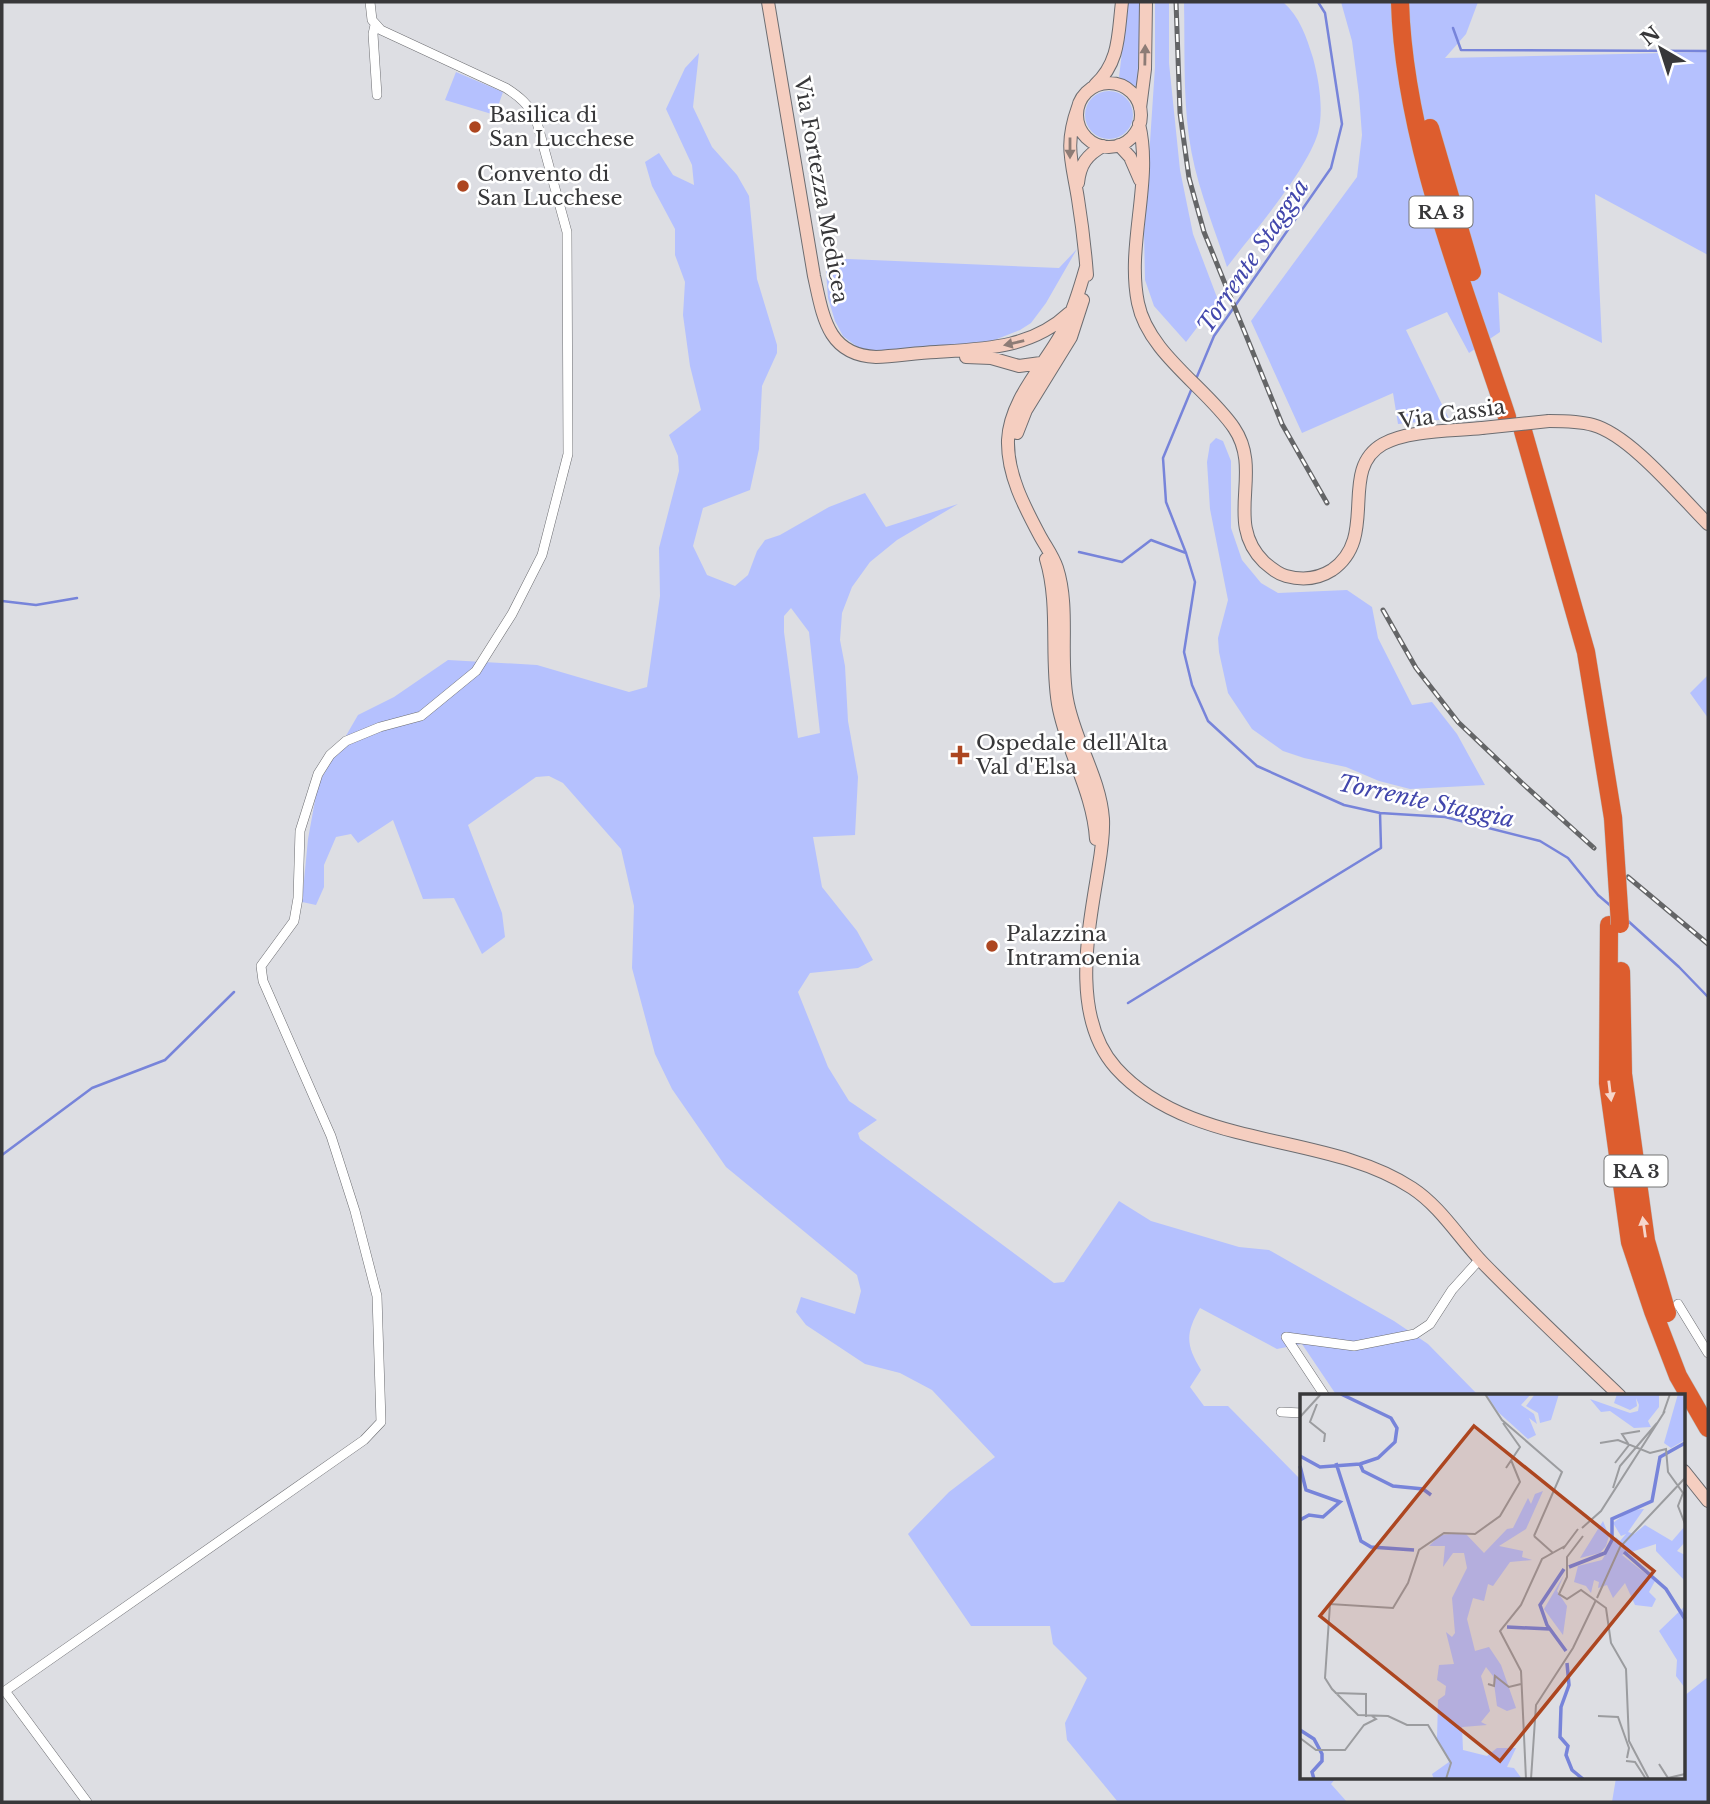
<svg xmlns="http://www.w3.org/2000/svg" width="1710" height="1804" font-family="'Libre Baskerville',serif">
  <style>
    .green { fill: #b5c1fe; fill-rule: evenodd }
    .lines { fill: none; stroke-linecap: round; stroke-linejoin: round }
    .stream { stroke: #7784da; stroke-width: 2.5 }
    .street-casing { stroke: #6c6d71; stroke-width: 10 }
    .secondary-casing { stroke: #6c6d71; stroke-width: 14 }
    .highway-casing { stroke: #bbbbbc; stroke-width: 19 }
    .street { stroke: #fff; stroke-width: 9 }
    .secondary { stroke: #f5cec0; stroke-width: 12 }
    .highway { stroke: #dd5d2e; stroke-width: 18 }
    .rail-casing { stroke: #646567; stroke-width: 5 }
    .rail { stroke: #fff; stroke-width: 2.5; stroke-dasharray: 8; stroke-linecap: butt }
    .secondary-bridge-casing { stroke: #6c6d71; stroke-width: 14; stroke-linecap: butt }
    .highway-bridge-casing { stroke: #bbbbbc; stroke-width: 19; stroke-linecap: butt }
    .secondary-bridge { stroke: #f5cec0; stroke-width: 12 }
    .highway-bridge { stroke: #dd5d2e; stroke-width: 18 }
    .oneway { fill: #8d7c76 }
    .oneway2 { fill: #f6d6cb }
    .poi-dot { fill: #ad4620; stroke: #fff; stroke-width: 2.5 }
    .labels { text-anchor: middle; dominant-baseline: central; stroke-width: 5; stroke-linejoin: round; paint-order: stroke }
    .shield { fill: #fff; stroke: #747475; stroke-width: 2 }
    .shield-label { font-size: 19px; font-weight: bold; fill: #38383a }
    .poi-label { font-size: 21px; fill: #38383a; stroke: #fff; text-anchor: start }
    .street-label { font-size: 21px; fill: #38383a; stroke: #fff }
    .water-label { font-size: 23px; font-style: italic; fill: #4247ac; stroke: #fff }
    .inset-river { fill: none; stroke: #7784da; stroke-width: 3.5 }
    .inset-road { fill: none; stroke: #9b9c9f; stroke-width: 2 }
    .view { fill: #ad4620; fill-opacity: 0.15; stroke: #ad4620; stroke-width: 3.5 }
    .inset-edge { fill: none; stroke: #38383a; stroke-width: 3.5 }
  </style>
  <rect width="100%" height="100%" fill="#dddee3"/>
  <path class="green" d="M1128,2H1141L1137,87L1119,77Z
    M1155,2H1169V63L1180,170L1193,234L1218,300L1186,342L1154,306L1145,280L1144,232L1155,67Z
    M1184,2H1283C1300,17 1306,36 1313,58C1319,81 1324,110 1318,133C1306,172 1253,233 1227,267C1213,224 1195,182 1189,137C1183,93 1185,47 1184,2Z
    M1341,2H1478L1466,34L1445,58L1708,52V255L1595,194L1602,343L1498,292L1500,332L1469,353L1447,312L1406,330L1449,419L1398,424L1393,393L1302,433L1251,321L1357,177L1362,135L1359,95L1352,41Z
    M699,53L693,107L712,147L737,175L749,196L757,279L777,345V353L762,386L759,449L750,490L703,508L693,546L707,575L735,586L748,575L757,551L765,540L780,535L829,507L865,493L886,527L958,504L897,540L870,562L852,587L842,613L840,640L845,666L848,721L858,777L855,835L813,837L822,887L857,931L873,960L858,968L810,973L798,992L828,1067L849,1101L877,1120L858,1133L860,1139L1054,1283L1064,1282L1119,1201L1151,1221L1239,1247L1269,1250L1394,1321L1428,1344L1479,1396H1337L1302,1344L1277,1349L1200,1308C1185,1334 1186,1345 1201,1370L1190,1387L1204,1406H1228L1302,1481V1778H1336L1331,1784L1347,1802H1118L1067,1740L1065,1723L1087,1678L1053,1644L1050,1626H971L908,1534L949,1492L995,1457L932,1390L900,1373L865,1364L806,1325L796,1312L801,1297L855,1314L861,1291L857,1275L726,1167L672,1089L655,1054L632,968L634,906L621,849L563,783L549,776L536,777L468,825L502,913L505,937L482,954L454,898L423,899L393,820L358,843L351,834L336,837L324,865V887L316,905L302,902L308,839L318,784L358,715L394,697L448,660L537,665L629,692L647,687L660,596L659,548L679,471L678,456L669,435L701,410L690,366L683,315L685,282L675,255V229L652,186L645,162L659,153L673,175L694,185L692,165L666,109L685,68ZM791,608L809,632L820,733L798,738L784,632V616Z
    M456,72L503,92L495,115L445,100Z
    M1085 115a24 24 0 1 1 48 0a24 24 0 1 1-48 0Z
    M1077,249L1046,303L1031,323L1020,330L992,341L879,352L860,349L843,336L835,321L828,298L825,258L1059,268Z
    M1216,438L1223,441L1231,461V528L1242,560L1261,583L1278,593L1347,590L1372,607L1378,638L1412,705L1432,702L1457,734L1485,785L1410,789L1379,781L1346,767L1304,758L1283,751L1252,729L1228,693L1219,652L1218,638L1228,600L1210,509L1207,462L1210,444Z
    M1708,675V718L1690,693Z
    M1708,1677V1802H1612L1616,1778H1684V1696Z"/>
  <g class="lines">
    <path class="stream" d="M1453,28L1461,50L1708,51
      M1196,379L1214,336L1331,168L1342,124L1325,13L1318,2
      M1192,388L1163,458L1166,502L1186,553L1195,582L1184,652L1192,685L1208,721L1257,766L1344,805L1380,813L1445,817L1540,841L1568,858L1598,895L1612,907
      M1079,552L1122,562L1151,540L1186,553
      M2,601L36,605L77,598
      M1627,920L1679,967L1708,997
      M1128,1003L1381,848L1380,813
      M2,1155L92,1088L165,1060L234,992"/>
    <g class="street-casing">
      <path id="street" d="M375,25L373,34L377,95
        M1678,1304L1708,1353
        M1325,1396L1286,1337L1354,1346L1415,1334L1430,1324L1452,1290L1480,1259
        M1281,1412L1302,1413
        M87,1802L5,1691L364,1440L381,1422L377,1296L355,1211L331,1136L263,981L261,966L294,921L298,898L300,831L318,774L330,755L346,741L380,727L421,716L476,671L512,614L542,555L568,454L567,232L536,119C528,104 520,97 506,88L381,30L372,20L370,2"/>
    </g>
    <g class="secondary-casing">
      <path id="secondary" d="M768,2L814,276C823,316 827,355 876,357C896,356 916,353 936,352C985,349 1032,348 1069,313
        M1077 115a32 32 0 1 1 64 0a32 32 0 1 1-64 0Z
        M1095,85C1120,62 1118,34 1122,2
        M1078,107C1064,146 1072,161 1078,199C1082,224 1085,249 1087,275
        M1140,108L1145,69L1146,2
        M1139,124C1153,181 1126,245 1138,303C1148,353 1207,388 1234,428C1264,472 1223,522 1264,562C1271,568 1278,574 1286,576C1301,580 1318,579 1332,570C1380,537 1337,470 1383,444C1408,430 1453,431 1482,428
        M1119,145L1130,157L1140,180
        M1078,183C1080,164 1087,155 1103,146
        M1086,267C1080,288 1074,309 1064,329C1046,364 1010,398 1008,440C1007,474 1024,506 1040,536C1046,547 1053,556 1057,568C1070,608 1059,657 1067,699C1074,740 1100,777 1103,819C1104,839 1100,858 1097,877C1087,937 1072,1019 1116,1068C1191,1151 1325,1131 1412,1188C1441,1207 1459,1238 1483,1263C1527,1308 1574,1352 1620,1396
        M966,357L991,358L1019,366L1048,362
        M1549,421C1563,421 1579,421 1593,425C1630,435 1680,496 1708,524
        M1017,433L1026,410L1071,337L1083,300
        M1046,559C1060,605 1050,656 1058,704C1066,750 1093,791 1096,839
        M1684,1471L1708,1501"/>
    </g>
    <g class="highway-casing">
      <path id="highway" d="M1400,2C1404,140 1464,286 1507,417
        M1430,128L1472,272
        M1523,431L1586,652L1613,818
        M1609,925L1608,1083L1630,1242L1653,1311L1678,1376L1708,1428
        M1621,971L1623,1074L1646,1241L1667,1313"/>
    </g>
    <use href="#street" class="street"/>
    <use href="#secondary" class="secondary"/>
    <use href="#highway" class="highway"/>
    <g class="rail-casing">
      <path id="rail" d="M1176,2L1180,113L1189,178L1204,232L1282,424L1327,503
        M1383,610L1416,668L1458,722L1522,783L1594,848
        M1628,877L1708,944"/>
    </g>
    <use href="#rail" class="rail"/>
    <g class="secondary-bridge-casing">
      <path id="secondary-bridge" d="M1482,428L1549,421"/>
    </g>
    <g class="highway-bridge-casing">
      <path id="highway-bridge" d="M1613,818L1620,924"/>
    </g>
    <use href="#secondary-bridge" class="secondary-bridge"/>
    <use href="#highway-bridge" class="highway-bridge"/>
  </g>
  <defs><path id="oneway-solid" d="M-6-.8H1V-3.2L6.5 0L1 3.2V.8H-6Z" transform="scale(1.75)"/></defs>
  <g class="oneway">
    <use href="#oneway-solid" transform="translate(1145 55) rotate(-89)"/>
    <use href="#oneway-solid" transform="translate(1070 148) rotate(90)"/>
    <use href="#oneway-solid" transform="translate(1014 343) rotate(167)"/>
  </g>
  <g class="oneway2">
    <use href="#oneway-solid" transform="translate(1610 1091) rotate(83)"/>
    <use href="#oneway-solid" transform="translate(1644 1227) rotate(-98)"/>
  </g>
  <g class="poi-dot">
    <circle cx="475" cy="127" r="7"/>
    <circle cx="463" cy="186" r="7"/>
    <path d="M956.5 744.5h7v7h7v7h-7v7h-7v-7h-7v-7h7z"/>
    <circle cx="992" cy="946" r="7"/>
  </g>
  <g class="labels">
    <g class="shield">
      <rect x="1409.5" y="196.5" width="63" height="31" rx="5"/>
      <rect x="1604.5" y="1155.5" width="63" height="31" rx="5"/>
    </g>
    <g class="shield-label">
      <text x="1441" y="212">RA 3</text>
      <text x="1636" y="1171">RA 3</text>
    </g>
    <g class="poi-label">
      <text x="489" y="115">Basilica di<tspan x="489" dy="24">San Lucchese</tspan></text>
      <text x="477" y="174">Convento di<tspan x="477" dy="24">San Lucchese</tspan></text>
      <text x="976" y="743">Ospedale dell'Alta<tspan x="976" dy="24">Val d'Elsa</tspan></text>
      <text x="1006" y="934">Palazzina<tspan x="1006" dy="24">Intramoenia</tspan></text>
    </g>
    <g class="street-label">
      <text transform="translate(821 190) rotate(80)">Via Fortezza Medicea</text>
      <text transform="translate(1452 414) rotate(-8)">Via Cassia</text>
    </g>
    <g class="water-label">
      <text transform="translate(1253 256) rotate(-56)">Torrente Staggia</text>
      <text transform="translate(1426 801) rotate(12)">Torrente Staggia</text>
    </g>
  </g>
  <g transform="translate(1300 1394)">
    <rect width="385" height="385" fill="#dddee3"/>
    <path d="M186,0H231L221,11L234,20L237,30L229,24L236,41L228,45L198,18ZM235,0H259L251,26L240,29L238,19L226,12ZM317,0L359,1V13L348,27L351,33L334,34L310,17L301,18L290,5L330,19L338,17L339,11L336,4L337,12L330,16L314,9ZM378,0H383L385,14V46L371,54L364,49ZM243,97L226,135L199,152L223,157L222,163L232,166L210,168L193,192L188,190L184,207L173,204L167,225L175,257L189,253L201,271L216,314L207,317L197,312L193,282L186,273L181,282L190,317L181,328L187,331L162,333L163,356L187,362L197,354H216L207,373L214,374L222,385H134L132,380L149,368L137,345L138,306L145,301L146,292L137,286L139,271L154,270L146,238L152,243L155,239L152,204L167,174L164,159H153L143,173L145,152H129L140,141L165,139L184,159L207,135L213,134L228,104L231,110L235,100ZM344,115L328,138L334,140L345,131L372,147L385,132V148L377,157L385,161V187L356,157V150L322,161L355,187L349,198L356,205L352,213L335,211L325,189L313,204L307,191L298,194L299,188L294,186L291,199L286,192L274,188L278,172L302,166L316,143L320,147L326,140L321,142L313,129L330,116ZM303,127L309,142L306,152L300,159L280,164ZM264,181L257,197L267,212L263,241L244,215ZM385,212V294L376,282L377,266L359,237Z" fill="#b5c1fe"/>
    <path class="inset-river" d="M0,62L20,73L60,70L78,64L95,48L97,34L91,24L41,0M36,69L61,147L71,153L114,156M60,70L63,77L93,92L123,95L131,101M0,72L6,96L40,108L23,123L9,121L0,126M324,158L366,195L385,225M269,173L305,159L312,146V125L352,107L360,63L385,49M264,175L240,211L247,231L266,257M207,233L250,235M267,269L269,291L261,313L260,343L268,352L266,361L272,376L283,385M0,336L14,345L22,360V367L12,378L14,385"/>
    <path class="inset-road" d="M185,0L202,26L262,78L234,142M17,10L10,28L25,40L24,48M363,20L370,0M0,23L21,0M203,29L220,53L206,74M300,49L318,46L350,59L366,55L368,78L383,99L378,112L385,130M315,69L329,51L322,40L340,37M313,94L320,72L357,29M282,134L301,117L365,17M234,142L253,159M283,142L267,163V183L259,200L267,205L281,196L306,214L311,249L326,275L329,347L349,385M263,155L278,135M297,204L320,153L385,84M188,290L194,292L195,282L209,293L221,290M35,299L66,300V323M298,322L318,323L329,354L327,364M0,344L16,356H45L64,331L76,325L72,322M326,367L335,368L346,385M359,370L368,384L385,380M146,385L151,369L128,331H107L88,322L58,321L32,295L25,284L30,210L93,214L108,189L119,156L144,139L175,140L200,122L220,88L211,66M226,385L221,277L200,237L221,211L242,165L265,152M231,385L236,311L273,254L296,206"/>
    <path class="view" d="M174,32L354,177L200,367L20,222Z"/>
    <rect width="385" height="385" class="inset-edge"/>
  </g>
  <rect width="1710" height="1804" fill="none" stroke="#38383a" stroke-width="7"/>
  <g transform="translate(1661 49) rotate(321)" stroke="#ffffff" stroke-width="5" paint-order="stroke">
  <path d="M0-5L12 26L0 18L-12 26Z" fill="#38383a"/>
  <text y="-10" font-size="19" font-weight="bold" text-anchor="middle" fill="#38383a">N</text>
  </g>
</svg>
